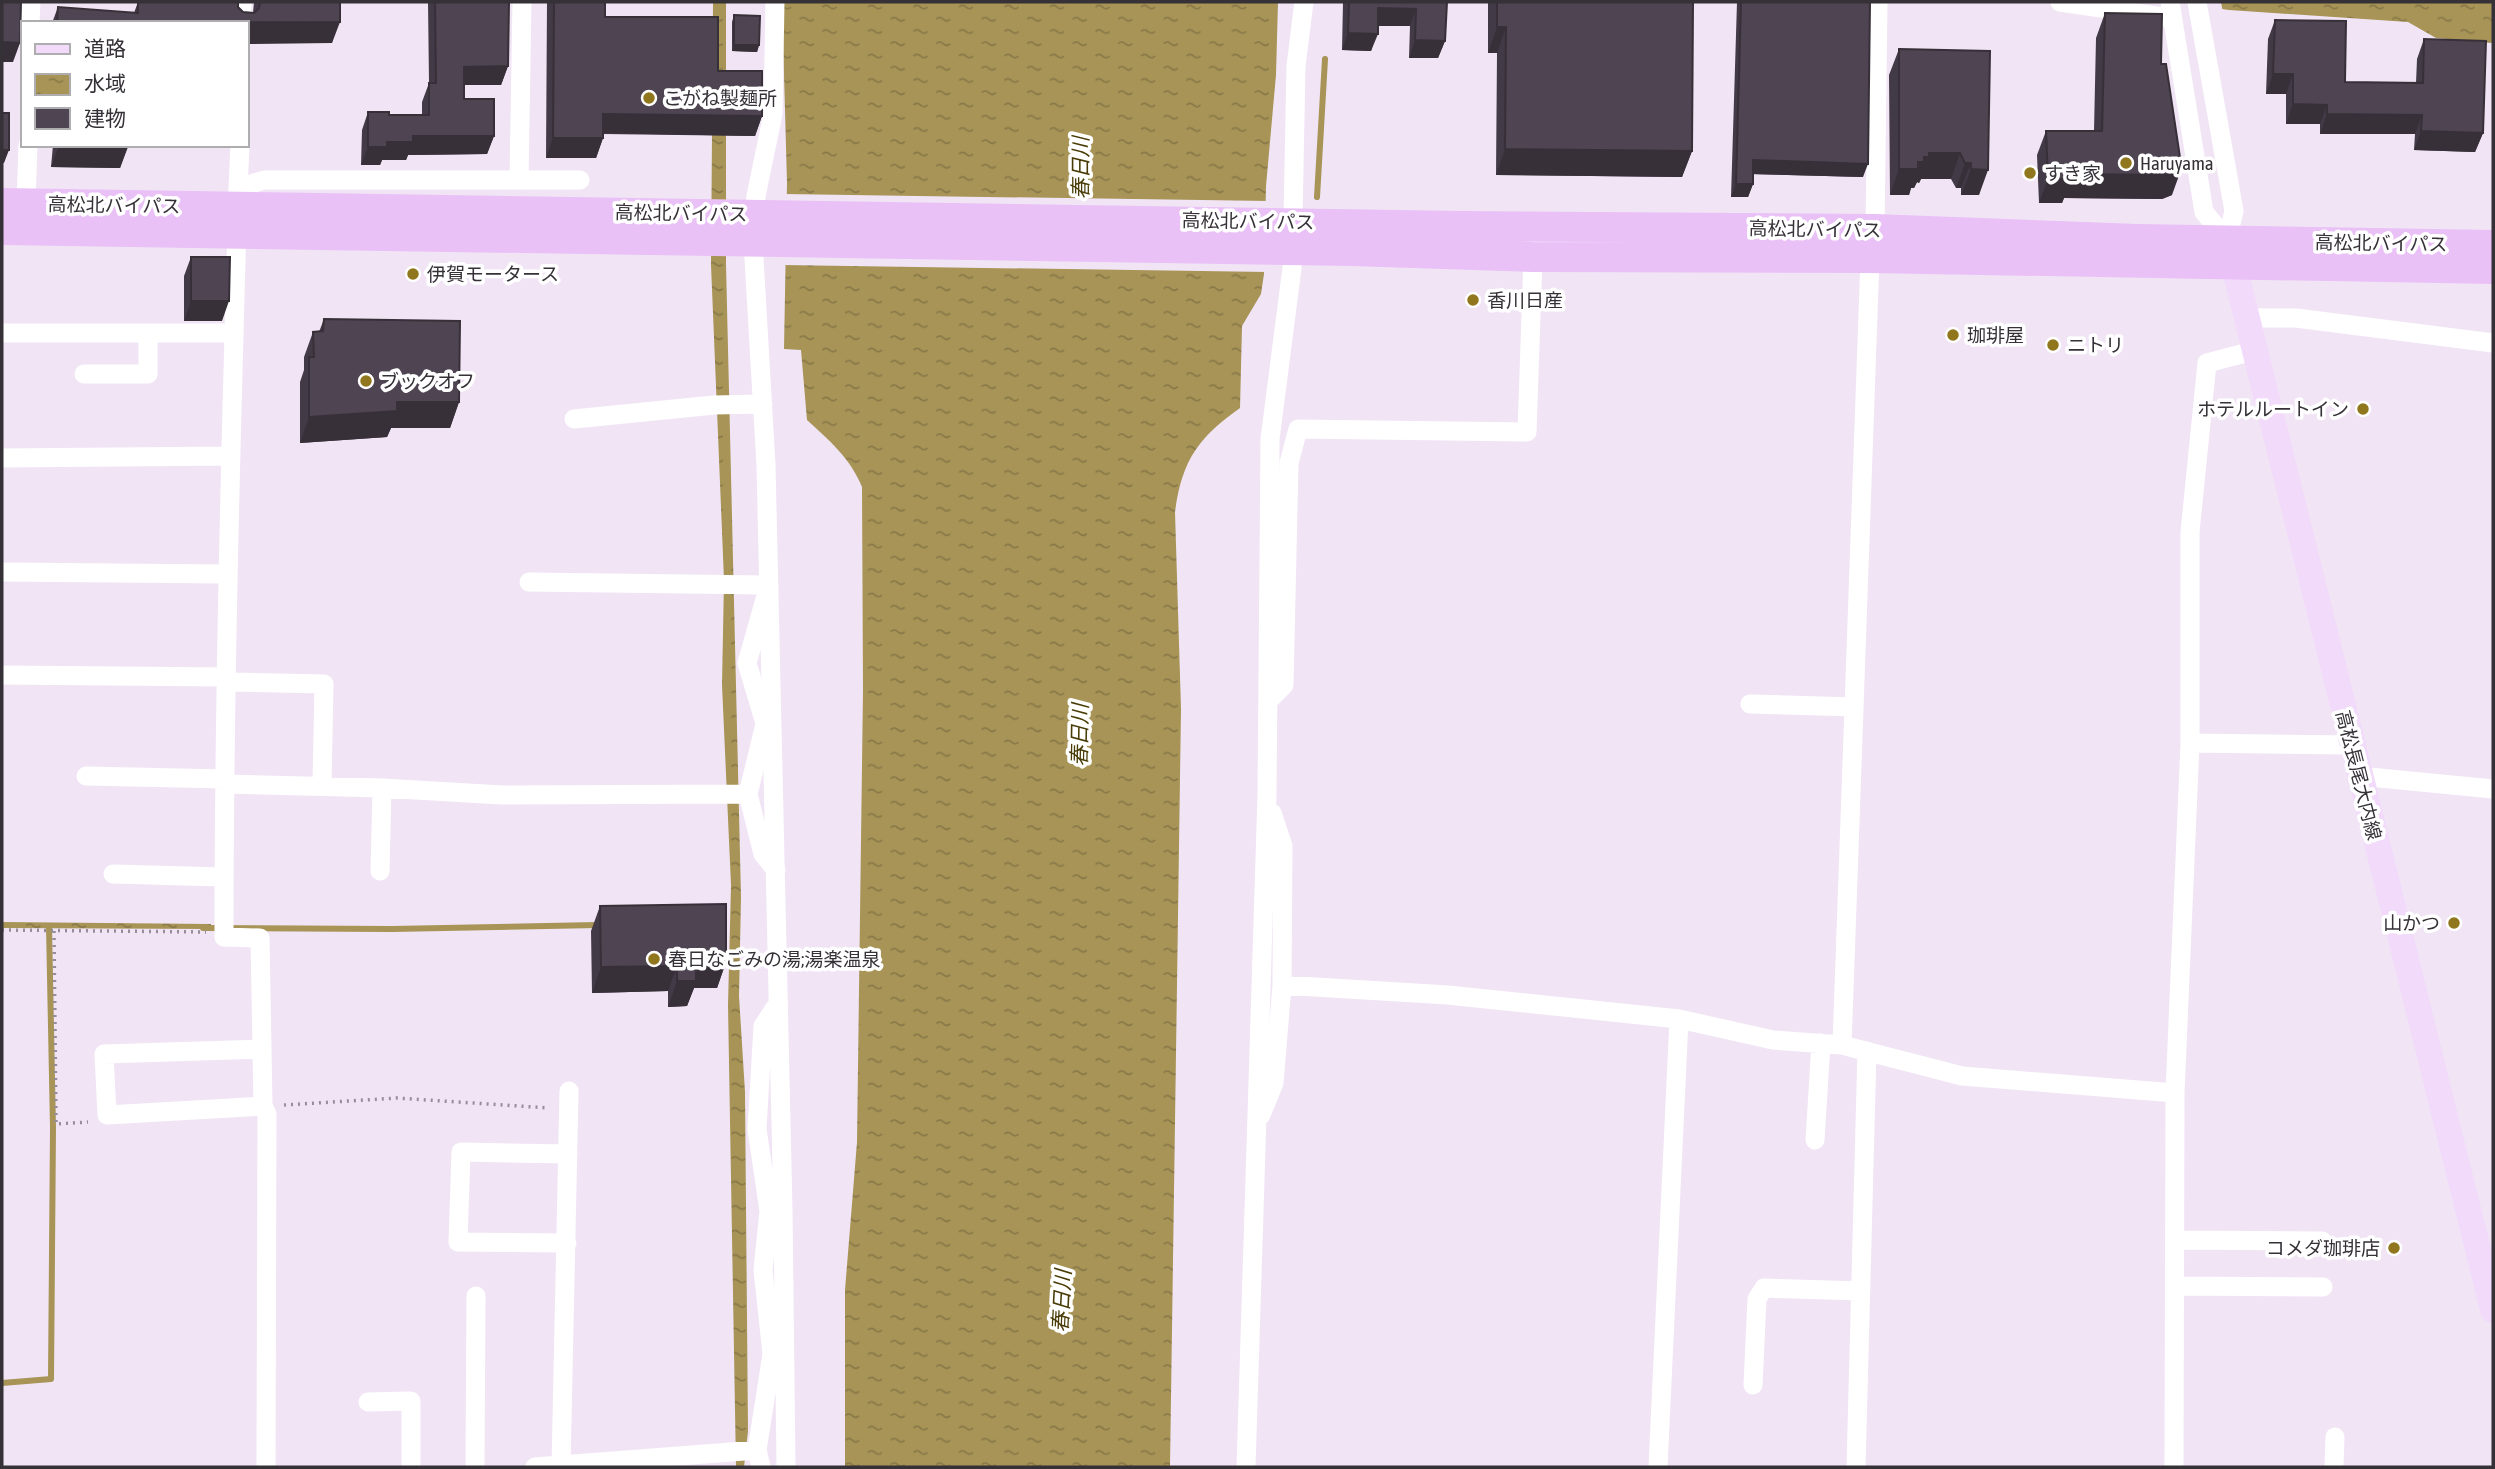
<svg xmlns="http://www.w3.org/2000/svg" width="2495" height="1469" font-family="'Asap Condensed','Noto Sans JP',sans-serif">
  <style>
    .water { fill: url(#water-ripples) }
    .pier { fill: #f1e5f5 }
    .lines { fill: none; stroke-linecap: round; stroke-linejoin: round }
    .stream { stroke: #a79456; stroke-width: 6 }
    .path { stroke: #958d98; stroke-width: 3.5; stroke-dasharray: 2 5; stroke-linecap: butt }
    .minor { stroke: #fff; stroke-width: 19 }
    .major { stroke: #f2dafa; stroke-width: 26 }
    .highway { stroke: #e9c1f7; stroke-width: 30 }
    .wall { fill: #433a47 }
    .shaded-wall { fill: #373039 }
    .building { fill: #4e4452; stroke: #373039; stroke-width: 2 }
    .poi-dot { fill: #90771d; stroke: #fff; stroke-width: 2.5 }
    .labels { text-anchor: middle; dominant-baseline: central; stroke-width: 7; stroke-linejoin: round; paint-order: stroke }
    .poi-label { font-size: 19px; fill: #353137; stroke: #fff; text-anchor: start }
    .street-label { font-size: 19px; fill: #353137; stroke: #fff }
    .water-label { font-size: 21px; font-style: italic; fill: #4a3c07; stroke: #fff }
  </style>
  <defs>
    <pattern id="water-ripples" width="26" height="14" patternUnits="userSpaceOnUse" patternTransform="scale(1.75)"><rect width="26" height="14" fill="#a79456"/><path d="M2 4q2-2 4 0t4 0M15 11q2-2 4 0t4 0" fill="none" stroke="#897948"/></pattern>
  </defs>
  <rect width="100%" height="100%" fill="#f1e5f5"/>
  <path class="water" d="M713,2H726V264L741,897L739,996L745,1092L748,1431L744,1467H736L728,1005L731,885L722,685L724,580L711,265Z
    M782,2H1278L1276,75L1266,186L1264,274L1261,294L1242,326L1240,408C1198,438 1182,460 1175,512L1181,709L1170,1467H845V1290L857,1142L863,690L862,487C851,459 829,440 807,420L801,350L784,349L787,183Z
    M2172,2H2493V43L2436,38L2408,22L2229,10Z
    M2,922L211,924L210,929L2,928Z"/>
  <path class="pier" d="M2168,2H2221L2223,13L2171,5Z
    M784,194L1269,201L1268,272L782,265Z"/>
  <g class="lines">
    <path class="stream" d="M1317,197L1325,59
      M203,928L392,929L598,925
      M2,1383L51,1379L53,1128L49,926"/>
    <path class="path" d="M2,930L206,932
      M54,931L56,1124L88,1122
      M284,1105L397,1098L549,1108"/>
    <path class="minor" d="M775,2L773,114L756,196L753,241L766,465L783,1211L786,1467
      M2060,2L2163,17
      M2170,2L2204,212L2227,240
      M2197,2L2234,211L2227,240
      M30,23L31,2
      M241,23L242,2
      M519,180L522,2
      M238,188L240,145
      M26,204L28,145
      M1875,229L1878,2
      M2245,318H2296L2493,343
      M2,333H233
      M84,374H148V333
      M574,419L714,405L763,404
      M2,458L231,456
      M2,572L227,574
      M529,582L769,585L747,663L764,720
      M2,675L226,677
      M226,682L324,684L322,786
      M1268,701L1284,685L1289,463L1298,429L1527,432L1533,257
      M1750,704L1854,707
      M766,720L748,794L763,854L776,870
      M2190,743V532L2207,363L2253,351
      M86,776L226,779
      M2359,776L2493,789
      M225,784L382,788L502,795L748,794
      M1272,813L1283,846L1282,985
      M380,871L382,788
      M113,874L222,877
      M777,1005L763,1026L757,1129L769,1211H781
      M1842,1045L1870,258
      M261,1049L104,1054L107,1115L263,1106
      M2175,1093L2190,743L2351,745
      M1261,1115L1274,1083L1282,985L1448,995L1679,1019L1773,1040L1842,1045L1962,1076L2175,1093L2174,1467
      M1815,1140L1821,1043
      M2175,1240L2322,1241
      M567,1243L458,1242L461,1152L568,1154
      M2175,1286L2323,1287
      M1753,1385L1757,1299L1764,1288L1861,1291
      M368,1402L411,1401V1467
      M266,1467L267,1114L263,1106L260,938L224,937C224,688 231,438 238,188L264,180H580
      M475,1467L476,1296
      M535,1467L757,1450
      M561,1467L569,1091
      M761,1467L757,1450L772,1354L763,1270L769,1211
      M1246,1467L1267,795L1270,439L1292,268L1296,66L1304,2
      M1658,1467L1679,1019
      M1856,1467L1867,1051
      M2334,1467L2335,1437"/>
    <path class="major" d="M2229,246L2493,1310"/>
    <path class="highway" d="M2,203L1463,226L1875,229L2137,239L2493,245
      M2,230L1352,251L1533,257L1870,258L2493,269"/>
  </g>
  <path class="wall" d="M138,2L238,7L243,12L253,13L254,2H340L332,43L247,23H52L58,7L134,13Z
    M428,2H509L508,66L501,85H464V99L494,136L487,154L408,155L406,160H382L380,165H361L362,130L368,112L389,115H422V102L429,83Z
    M547,2H605V17L718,71L762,116L755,136L603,134V138L596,158H546Z
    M1343,2H1447L1445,41L1438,58H1409L1410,26H1378L1371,51L1342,50Z
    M1488,2H1678L1692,151L1682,177L1496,175L1497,53H1488Z
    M1737,2H1870L1863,177L1753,174V184L1748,197H1731Z
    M2105,13L2161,64L2172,195L2162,199L2064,198L2062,203H2039L2037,155L2046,131H2094L2096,38Z
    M734,15L759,45L757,52L732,51V22Z
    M2275,20L2345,82L2416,83L2417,59L2424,39L2483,133L2475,152L2414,150L2415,134H2320V124H2286V94H2266L2268,39Z
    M1899,49L1990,51L1979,195H1961V188H1956L1951,179H1921L1919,183L1917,182L1914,188H1911L1909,195H1890L1889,75Z
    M53,145H128L120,168L51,167Z
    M191,257L222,321H184V276Z
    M324,319L459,402L450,428H391L387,437L300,443V382L304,370V357L313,332H319Z
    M600,906L726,962L717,988H694L687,1006L668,1007V991L592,993L591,931Z"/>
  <path class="shaded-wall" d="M1378,8L1416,9L1410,26H1372Z
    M340,22L332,43L247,44V23Z
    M1497,27H1506L1497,53H1488Z
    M1348,33L1378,34L1371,51L1342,50Z
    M1415,40L1445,41L1438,58H1409Z
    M2,42L20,43L13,62H2Z
    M734,45H759L757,52L732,51Z
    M508,66L501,85H457L464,67Z
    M2273,74H2293L2286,94H2266Z
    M2293,104L2327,105L2320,124H2286Z
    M603,114L762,116L755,136L596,133Z
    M2327,114L2422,115L2415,134H2320Z
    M2421,131L2483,133L2475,152L2414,150Z
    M413,136H494L487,154L408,155L406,160H382L380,165H361L368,147Z
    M553,138H603L596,158H546Z
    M59,145L128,147L120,168L51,167Z
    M1505,149L1692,151L1682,177L1496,175Z
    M2,150H9L4,163H2Z
    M1929,153H1960L1951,179H1921L1919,183L1917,182L1914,188H1911L1909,195H1890L1899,169L1918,162Z
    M1753,160L1868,164L1863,177L1748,174Z
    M1965,163H1971L1961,188H1956Z
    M1971,169L1988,170L1979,195H1961Z
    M2181,170L2172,195L2162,199L2064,198L2062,203H2039L2048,179L2071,174Z
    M1736,184H1753L1748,197H1731Z
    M191,301H229L222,321H184Z
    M397,402H459L450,428H391L387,437L300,443L309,417Z
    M696,962H726L717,988H694L687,1006L668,1007L677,981Z
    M677,966L668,991L592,993L601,967Z"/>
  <path class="building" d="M2,2H21L20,43L2,42Z
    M138,2H238V7L243,12L254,13L259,8L260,2H340V22L57,23L58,7L138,13Z
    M435,2H509L508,66L464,67V99H494V136H413V142H387V147H368V112H389V115H429V83H436Z
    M554,2H605V17H718V71H762V116L603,114V138H553Z
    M1349,2H1447L1445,41L1415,40L1416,9L1378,8V34L1348,33Z
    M1497,2H1693L1692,151L1505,149L1506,27H1497Z
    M1741,2H1870L1868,164L1753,160V184H1736Z
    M2105,13L2162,14L2161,64H2166L2181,164V170L2171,175L2071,174V179H2048L2046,131H2102Z
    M734,15L760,16L759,45H734Z
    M2275,20L2346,21L2345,82L2423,83L2424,39L2486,41L2483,133L2421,131L2422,115L2327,114V105L2293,104V74H2273Z
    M1899,49L1990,51L1988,170L1971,169V163H1965L1960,153H1929V157H1924V162H1918V169H1899Z
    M2,113H9V150H2Z
    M59,145H128V147Z
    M191,257H230L229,301H191Z
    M324,319L460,321L459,402H397V411L309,417V357H314L313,332L323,331Z
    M726,904V962H696V981H677V966L601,967L600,906Z"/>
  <g class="poi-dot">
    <circle cx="649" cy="98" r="7"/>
    <circle cx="2126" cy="163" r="7"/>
    <circle cx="2030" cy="173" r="7"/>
    <circle cx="413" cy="274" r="7"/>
    <circle cx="1473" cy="300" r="7"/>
    <circle cx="1953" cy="335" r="7"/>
    <circle cx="2053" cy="345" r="7"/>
    <circle cx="366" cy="381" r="7"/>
    <circle cx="2363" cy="409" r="7"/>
    <circle cx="2454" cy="923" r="7"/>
    <circle cx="654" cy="959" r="7"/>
    <circle cx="2394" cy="1248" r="7"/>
  </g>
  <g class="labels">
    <g class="poi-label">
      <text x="663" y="98">こがね製麺所</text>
      <text x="2140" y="163">Haruyama</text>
      <text x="2044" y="173">すき家</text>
      <text x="427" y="274">伊賀モータース</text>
      <text x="1487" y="300">香川日産</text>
      <text x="1967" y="335">珈琲屋</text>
      <text x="2067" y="345">ニトリ</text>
      <text x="380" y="381">ブックオフ</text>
      <text x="2349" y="409" text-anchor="end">ホテルルートイン</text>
      <text x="2440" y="923" text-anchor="end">山かつ</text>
      <text x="668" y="959">春日なごみの湯;湯楽温泉</text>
      <text x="2380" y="1248" text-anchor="end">コメダ珈琲店</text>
    </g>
    <g class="street-label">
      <text transform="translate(114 205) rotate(1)">高松北バイパス</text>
      <text transform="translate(681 213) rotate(1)">高松北バイパス</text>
      <text transform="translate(1248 221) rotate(1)">高松北バイパス</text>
      <text transform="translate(1815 229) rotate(1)">高松北バイパス</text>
      <text transform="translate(2381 243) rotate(1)">高松北バイパス</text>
      <text transform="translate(2359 775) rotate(76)">高松長尾大内線</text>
    </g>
    <g class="water-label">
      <text transform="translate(1080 168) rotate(-90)">春日川</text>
      <text transform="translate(1079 735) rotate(-89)">春日川</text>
      <text transform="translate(1061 1301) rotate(-87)">春日川</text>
    </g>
  </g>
  <rect width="2495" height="1469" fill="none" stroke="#353137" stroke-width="7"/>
  <rect x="21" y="21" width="228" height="126" fill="#ffffff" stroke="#aeadaf" stroke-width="2"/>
  <rect x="35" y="44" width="35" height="10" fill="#f2dafa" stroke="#aeadaf" stroke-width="2"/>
  <text x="84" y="56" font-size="21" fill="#353137">道路</text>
  <rect x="35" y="74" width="35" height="21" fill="url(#water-ripples)" stroke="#aeadaf" stroke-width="2"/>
  <text x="84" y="91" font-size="21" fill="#353137">水域</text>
  <rect x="35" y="108" width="35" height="21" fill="#4e4452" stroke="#aeadaf" stroke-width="2"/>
  <text x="84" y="126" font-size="21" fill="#353137">建物</text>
</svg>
